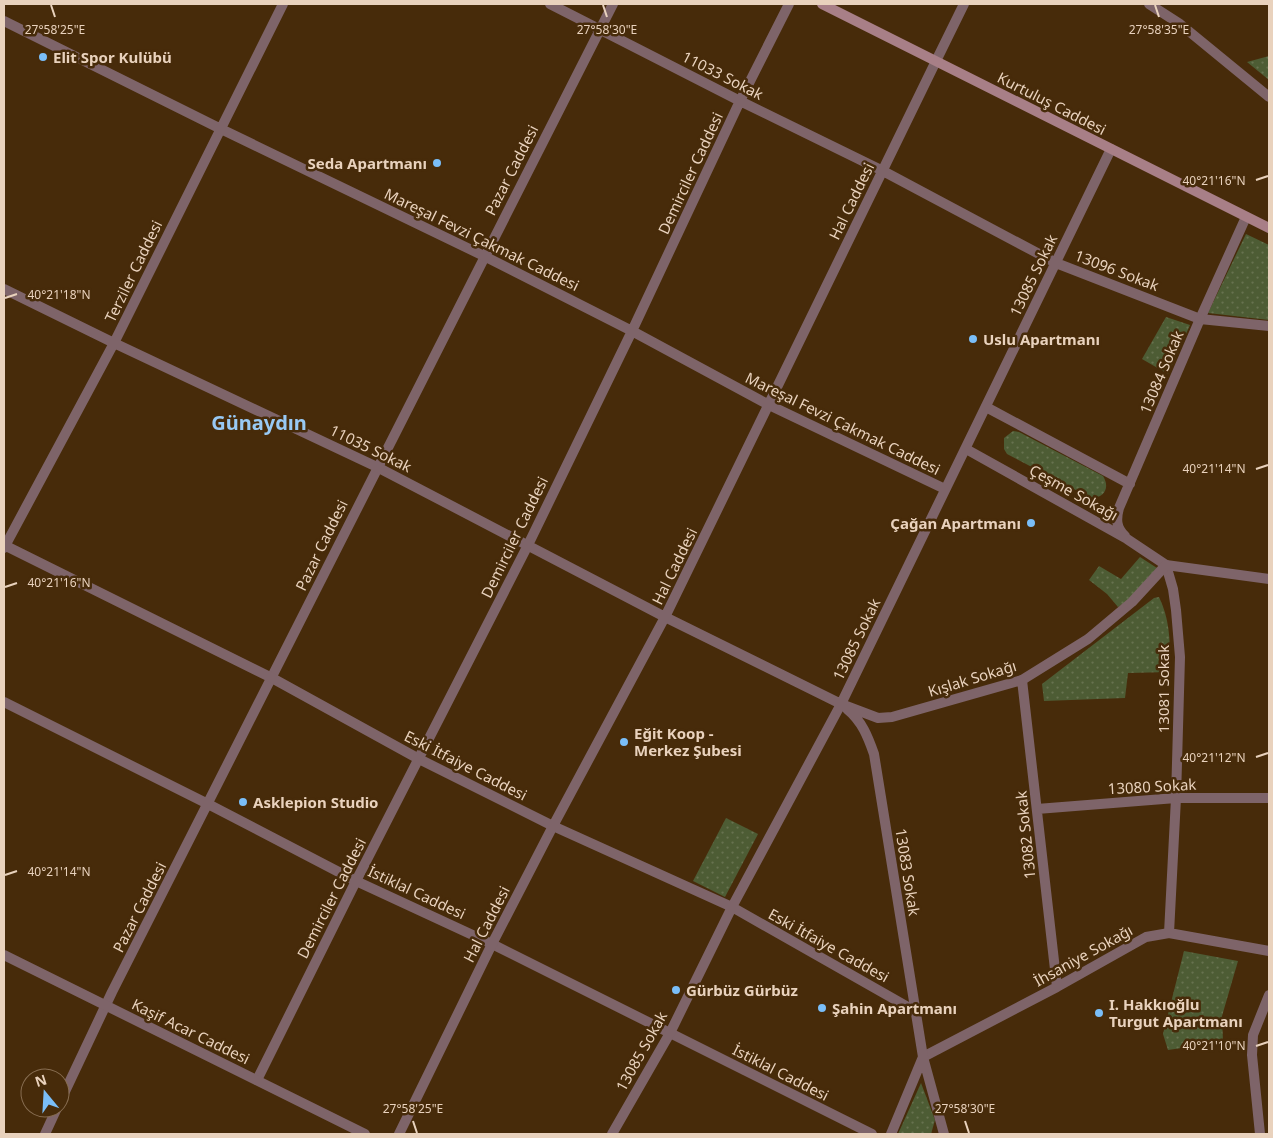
<svg xmlns="http://www.w3.org/2000/svg" width="1273" height="1138" font-family="'Noto Sans',sans-serif">
  <style>
    .grass { fill: url(#grass-dots) }
    .lines { fill: none; stroke-linecap: round; stroke-linejoin: round }
    .service { stroke: #7e6469; stroke-width: 10 }
    .pedestrian { stroke: #7e6469; stroke-width: 10 }
    .minor { stroke: #7e6469; stroke-width: 10 }
    .tertiary { stroke: #7e6469; stroke-width: 10 }
    .secondary { stroke: #a87f87; stroke-width: 10 }
    .ticks { fill: none; stroke: #e9d2bd; stroke-width: 2 }
    .poi-dot { fill: #7abef8; stroke: #472b0a; stroke-width: 2 }
    .labels { text-anchor: middle; dominant-baseline: central; stroke-width: 5; stroke-linejoin: round; paint-order: stroke }
    .poi-label { font-size: 15px; font-weight: bold; fill: #e9d2bd; stroke: #472b0a; text-anchor: start }
    .street-label { font-size: 15px; fill: #e9d2bd; stroke: #472b0a }
    .district-label { font-size: 20px; font-weight: bold; fill: #98c9f4; stroke: #472b0a }
    .ticks-label { font-size: 12px; text-anchor: middle; fill: #e9d2bd; stroke: #472b0a; stroke-width: 5; stroke-linejoin: round; paint-order: stroke }
  </style>
  <defs>
    <pattern id="grass-dots" width="8" height="8" patternUnits="userSpaceOnUse" patternTransform="scale(1.25)"><rect width="8" height="8" fill="#4d5c34"/><path d="M2 2h.1M6 6h.1" fill="none" stroke="#67724f" stroke-width="1.8" stroke-linecap="round"/></pattern>
  </defs>
  <rect width="100%" height="100%" fill="#472b0a"/>
  <path class="grass" d="M1269,56V80L1247,62Z
    M1246,234L1269,245V320L1208,313Z
    M1166,317L1190,325L1168,374L1142,359Z
    M1013,431L1019,432L1103,476C1110,487 1105,498 1091,498L1007,454L1004,449V438Z
    M1140,557L1157,568L1133,598L1118,607L1107,594L1089,580L1099,566L1121,579Z
    M1159,597C1171,622 1170,645 1170,672L1128,673L1125,698L1044,701L1042,684L1154,598Z
    M726,818L758,834L725,897L693,881Z
    M1184,951L1238,961L1222,1016L1223,1042L1168,1050L1163,1034Z
    M921,1083L935,1120L931,1134H898Z"/>
  <g class="lines">
    <path class="service" d="M1149,4L1180,24L1269,97
      M936,61L964,4
      M1200,319L1269,326
      M986,407L1130,484
      M966,449L1127,539L1166,565L1173,589L1176,610L1180,657L1176,798L1169,933
      M1125,536C1116,528 1116,519 1119,508L1200,319L1246,217
      M1022,680L1057,987
      M1037,809L1176,798H1269
      M923,1057L1057,987L1146,937L1169,933L1269,951"/>
    <path class="pedestrian" d="M4,702L208,804L356,881L492,944L872,1134
      M60,1102L112,992L613,4
      M45,1134L57,1108"/>
    <path class="minor" d="M550,4L740,101L883,171L1056,263L1200,319
      M4,21L221,129L484,256L632,331L769,405L945,489
      M4,289L114,343L377,467L665,617L841,704L878,718L892,717L1022,680L1088,639L1132,602L1166,565L1269,579
      M4,545L272,678L419,759L553,826L732,907L915,1011
      M4,548L114,343L283,4
      M847,709C862,721 868,737 874,754L923,1057L944,1134
      M257,1080L356,881L528,545L632,331L740,101L789,4
      M399,1134L492,944L553,826L665,617L936,61
      M612,1134L670,1033L732,907L841,704L1111,149
      M891,1134L923,1057
      M1260,1134L1252,1055L1253,1035L1269,995"/>
    <path class="tertiary" d="M4,955L365,1134"/>
    <path class="secondary" d="M822,4L1269,228"/>
  </g>
  <path class="ticks" d="M51,5L55,17M603,5L607,17M1155,5L1159,17M1256,180L1268,176M5,298L17,294M1256,469L1268,465M5,587L17,583M1256,757L1268,753M5,875L17,871M1256,1046L1268,1042M413,1121L417,1133M965,1121L969,1133"/>
  <g class="poi-dot">
    <circle cx="43" cy="57" r="5"/>
    <circle cx="437" cy="163" r="5"/>
    <circle cx="973" cy="339" r="5"/>
    <circle cx="1031" cy="523" r="5"/>
    <circle cx="624" cy="742" r="5"/>
    <circle cx="243" cy="802" r="5"/>
    <circle cx="676" cy="990" r="5"/>
    <circle cx="822" cy="1008" r="5"/>
    <circle cx="1099" cy="1013" r="5"/>
  </g>
  <g class="labels">
    <g class="poi-label">
      <text x="53" y="57">Elit Spor Kulübü</text>
      <text x="427" y="163" text-anchor="end">Seda Apartmanı</text>
      <text x="983" y="339">Uslu Apartmanı</text>
      <text x="1021" y="523" text-anchor="end">Çağan Apartmanı</text>
      <text x="634" y="733">Eğit Koop -<tspan x="634" dy="17">Merkez Şubesi</tspan></text>
      <text x="253" y="802">Asklepion Studio</text>
      <text x="686" y="990">Gürbüz Gürbüz</text>
      <text x="1109" y="1004">I. Hakkıoğlu<tspan x="1109" dy="17">Turgut Apartmanı</tspan></text>
      <text x="832" y="1008">Şahin Apartmanı</text>
    </g>
    <g class="street-label">
      <text transform="translate(723 75) rotate(27)">11033 Sokak</text>
      <text transform="translate(1052 103) rotate(27)">Kurtuluş Caddesi</text>
      <text transform="translate(511 170) rotate(-63)">Pazar Caddesi</text>
      <text transform="translate(690 173) rotate(-65)">Demirciler Caddesi</text>
      <text transform="translate(851 201) rotate(-64)">Hal Caddesi</text>
      <text transform="translate(482 239) rotate(26)">Mareşal Fevzi Çakmak Caddesi</text>
      <text transform="translate(1117 270) rotate(21)">13096 Sokak</text>
      <text transform="translate(133 271) rotate(-64)">Terziler Caddesi</text>
      <text transform="translate(1033 275) rotate(-64)">13085 Sokak</text>
      <text transform="translate(1161 372) rotate(-67)">13084 Sokak</text>
      <text transform="translate(843 423) rotate(26)">Mareşal Fevzi Çakmak Caddesi</text>
      <text transform="translate(371 448) rotate(26)">11035 Sokak</text>
      <text transform="translate(1074 492) rotate(29)">Çeşme Sokağı</text>
      <text transform="translate(514 537) rotate(-64)">Demirciler Caddesi</text>
      <text transform="translate(321 545) rotate(-64)">Pazar Caddesi</text>
      <text transform="translate(674 566) rotate(-64)">Hal Caddesi</text>
      <text transform="translate(856 639) rotate(-64)">13085 Sokak</text>
      <text transform="translate(972 678) rotate(-17)">Kışlak Sokağı</text>
      <text transform="translate(1163 689) rotate(-90)">13081 Sokak</text>
      <text transform="translate(466 765) rotate(27)">Eski İtfaiye Caddesi</text>
      <text transform="translate(1152 786) rotate(-3)">13080 Sokak</text>
      <text transform="translate(1025 835) rotate(-96)">13082 Sokak</text>
      <text transform="translate(908 872) rotate(81)">13083 Sokak</text>
      <text transform="translate(417 892) rotate(25)">İstiklal Caddesi</text>
      <text transform="translate(331 898) rotate(-63)">Demirciler Caddesi</text>
      <text transform="translate(139 907) rotate(-63)">Pazar Caddesi</text>
      <text transform="translate(486 924) rotate(-63)">Hal Caddesi</text>
      <text transform="translate(829 945) rotate(29)">Eski İtfaiye Caddesi</text>
      <text transform="translate(1083 955) rotate(-29)">İhsaniye Sokağı</text>
      <text transform="translate(191 1031) rotate(26)">Kaşif Acar Caddesi</text>
      <text transform="translate(641 1051) rotate(-61)">13085 Sokak</text>
      <text transform="translate(781 1072) rotate(27)">İstiklal Caddesi</text>
    </g>
    <g class="district-label">
      <text x="259" y="422">Günaydın</text>
    </g>
  </g>
  <g class="ticks-label">
    <text x="55" y="34">27°58'25"E</text>
    <text x="607" y="34">27°58'30"E</text>
    <text x="1159" y="34">27°58'35"E</text>
    <text x="1214" y="185">40°21'16"N</text>
    <text x="59" y="299">40°21'18"N</text>
    <text x="1214" y="473">40°21'14"N</text>
    <text x="59" y="587">40°21'16"N</text>
    <text x="1214" y="762">40°21'12"N</text>
    <text x="59" y="876">40°21'14"N</text>
    <text x="1214" y="1050">40°21'10"N</text>
    <text x="413" y="1113">27°58'25"E</text>
    <text x="965" y="1113">27°58'30"E</text>
  </g>
  <rect width="1273" height="1138" fill="none" stroke="#e9d2bd" stroke-width="10"/>
  <g transform="translate(45 1093) rotate(342)"><circle r="24" fill="#472b0a" stroke="#886e52"/>
  <path d="M0-4L9 19L0 12L-9 19Z" fill="#7abef8"/>
  <text y="-8" font-size="14" font-weight="bold" text-anchor="middle" fill="#e9d2bd">N</text>
  </g>
</svg>
